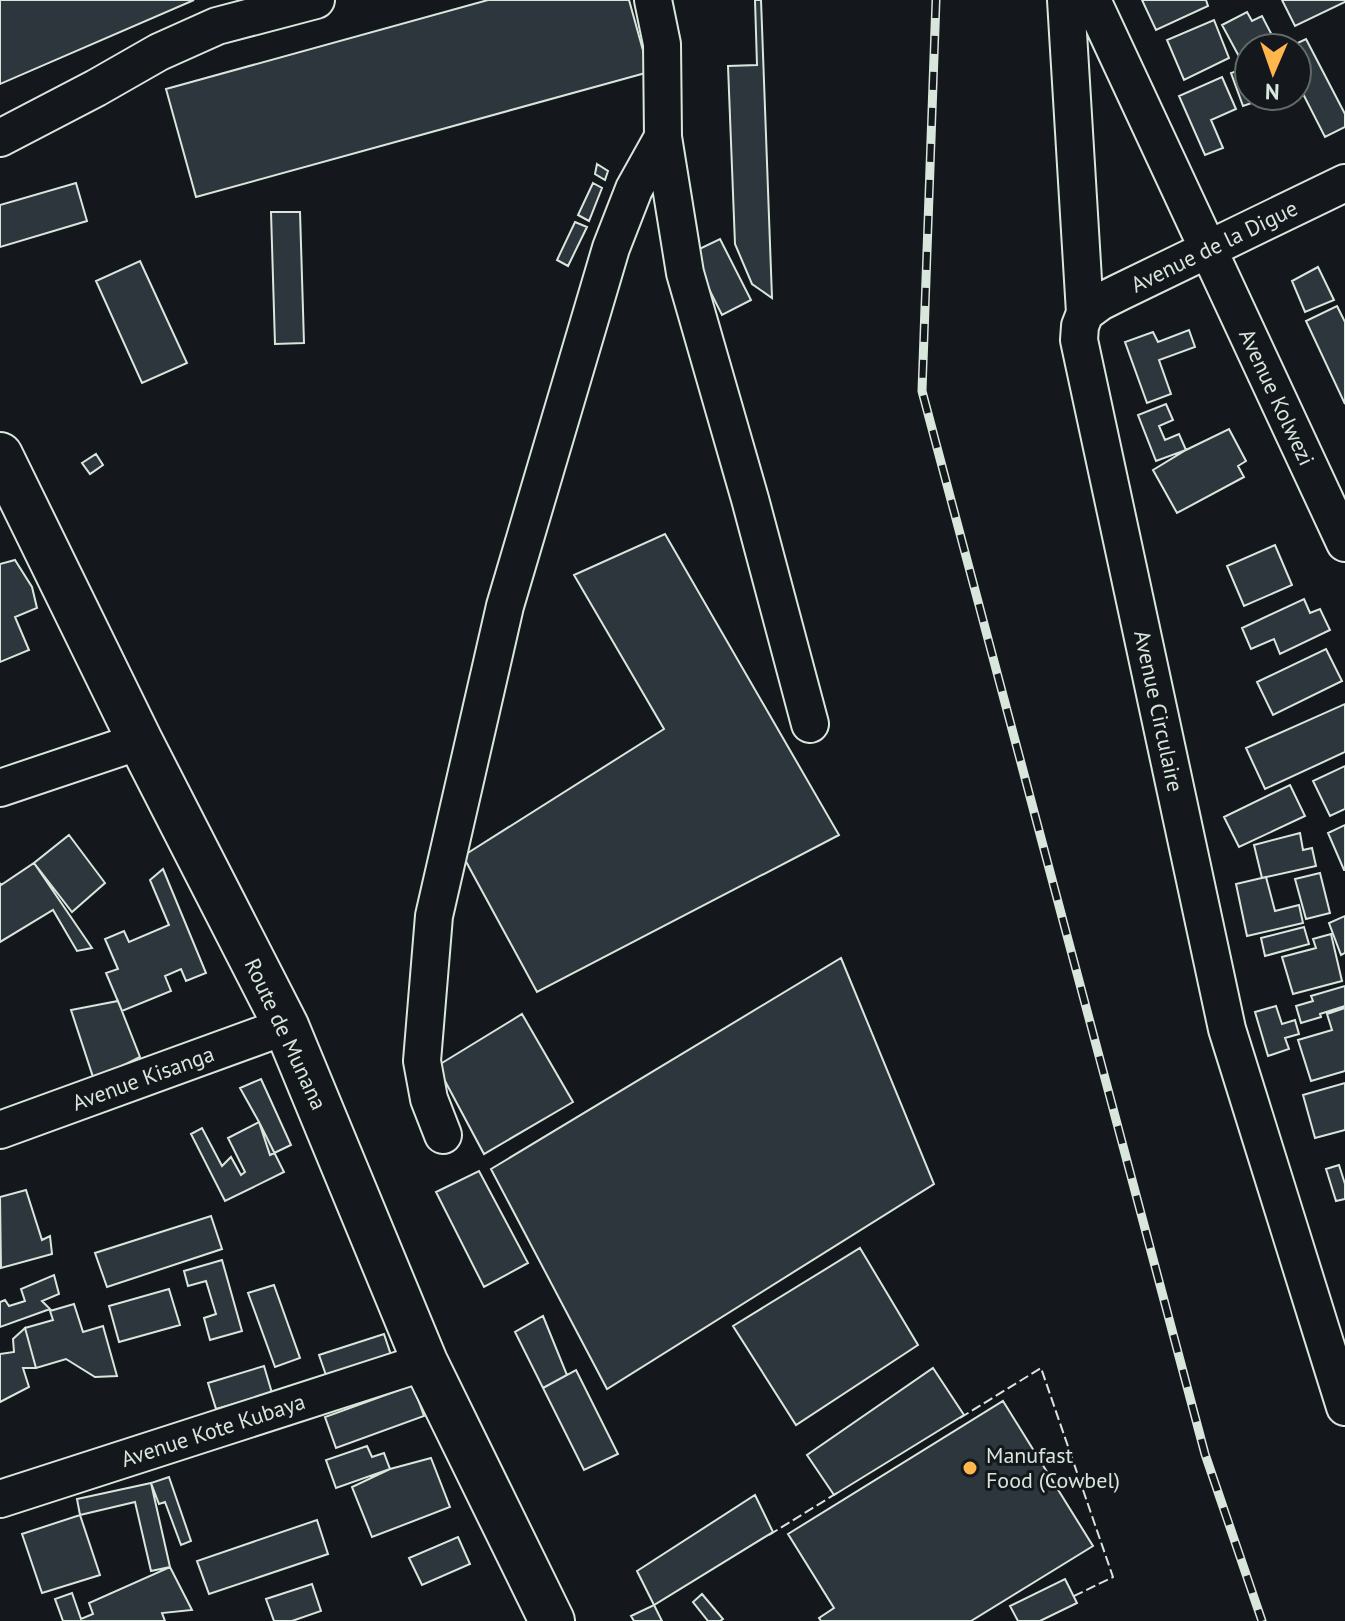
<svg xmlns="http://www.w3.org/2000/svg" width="1345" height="1621" font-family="'PT Sans',sans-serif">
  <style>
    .building { fill: #2c363c; stroke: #d8e6dc; stroke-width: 2 }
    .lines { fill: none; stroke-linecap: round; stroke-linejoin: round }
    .minor-casing { stroke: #d8e6dc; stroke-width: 40 }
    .major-casing { stroke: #d8e6dc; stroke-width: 48 }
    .minor { stroke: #14181c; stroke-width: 36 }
    .major { stroke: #14181c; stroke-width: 44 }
    .rail-casing { stroke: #d8e6dc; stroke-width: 9 }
    .rail { stroke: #14181c; stroke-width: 6; stroke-dasharray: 18; stroke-linecap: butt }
    .fence { stroke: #d8e6dc; stroke-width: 2; stroke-dasharray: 10 4; stroke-linecap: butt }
    .poi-dot { fill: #ffb74d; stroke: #14181c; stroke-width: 3 }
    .labels { text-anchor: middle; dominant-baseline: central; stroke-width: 6; stroke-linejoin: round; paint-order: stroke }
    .street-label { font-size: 22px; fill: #d8e6dc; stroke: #14181c }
    .poi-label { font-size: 22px; fill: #d8e6dc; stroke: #14181c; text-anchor: start }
  </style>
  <rect width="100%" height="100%" fill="#14181c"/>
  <path class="building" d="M0,0H194L0,84Z
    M488,0H629L649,72L196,197L166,89Z
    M755,0H761L772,298L752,284L735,244L728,66L757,65Z
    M1142,0H1206L1208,6L1156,30Z
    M1282,0H1345V2L1295,26Z
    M1247,12L1252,21L1262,16L1277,45L1270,48H1249V59L1242,62L1222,25Z
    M1214,20L1229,58L1184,80L1167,40Z
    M1306,39L1345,114V127L1325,137L1297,82V48H1287Z
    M1249,67V96H1272L1243,106L1231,73Z
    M1222,77L1236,109L1211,120L1223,148L1205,155L1179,96Z
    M597,164L608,171L605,180L595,174Z
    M76,183L87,221L0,247V205Z
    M593,183L602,188L589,221L578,215Z
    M271,212H300L304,343L275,344Z
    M575,222L587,227L568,266L557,260Z
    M720,239L751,300L722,315L691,253Z
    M140,261L187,363L142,383L96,281Z
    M1318,267L1334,300L1305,312L1292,281Z
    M1337,306L1345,322V404L1306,321Z
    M1189,330L1195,347L1159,360L1171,394L1147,403L1125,342L1153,332L1158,342Z
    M1166,404L1173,420L1159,426L1165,440L1179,434L1186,450L1156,461L1138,415Z
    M1229,429L1246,461L1238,466L1244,477L1177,513L1153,470L1186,450Z
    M96,454L103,465L90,474L82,463Z
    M665,534L839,835L537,992L463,856L664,729L574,575Z
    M1275,545L1292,585L1244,606L1227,566Z
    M15,560L32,587L37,608L15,617L29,650L0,662V564Z
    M1304,599L1310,613L1320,609L1330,630L1280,654L1274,639L1251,649L1242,628Z
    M1326,649L1342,681L1273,715L1257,682Z
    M1345,704V752L1265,789L1246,748Z
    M1345,766V809L1330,816L1313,781Z
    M1290,785L1305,816L1239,847L1224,817Z
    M1345,825V870H1344L1328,833Z
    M1300,833L1303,850L1312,848L1316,866L1262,878L1254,845Z
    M69,835L105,883L72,912L34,863Z
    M34,863L92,948L77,951L53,910L0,942V883L1,885Z
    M163,869L206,973L186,981L181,969L165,976L171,991L122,1011L106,973L118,969L105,939L124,931L129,942L169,925L150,880Z
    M1320,873L1330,913L1306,919L1295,879Z
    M1266,877L1275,911L1299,905L1303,923L1247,936L1236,884Z
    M1345,916V953L1341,955L1329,923Z
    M1304,927L1309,944L1265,956L1261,938Z
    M1331,934L1342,981L1293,994L1282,957L1316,948L1313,939Z
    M841,958L934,1184L607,1389L491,1169Z
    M1345,986V1006L1320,1014L1321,1017L1301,1023L1296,1006L1313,1001L1311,996Z
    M118,1001L140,1057L94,1080L71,1010Z
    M1276,1006L1282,1024L1295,1020L1299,1034L1285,1038L1289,1049L1268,1056L1255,1012Z
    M1345,1008V1071L1311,1081L1298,1040L1332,1030L1327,1014Z
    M522,1014L573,1102L484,1154L437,1066Z
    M261,1079L291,1145L270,1155L259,1122L240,1088Z
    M1345,1083V1130L1315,1138L1303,1095Z
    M259,1122L284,1172L225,1201L191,1134L202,1128L222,1166L231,1157L241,1175L245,1172L228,1138Z
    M1339,1165L1345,1184V1199L1336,1201L1326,1169Z
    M479,1171L528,1263L484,1287L436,1192Z
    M26,1190L42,1240L50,1236L52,1254L1,1268L0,1197Z
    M211,1216L222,1249L107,1287L95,1253Z
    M860,1248L918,1345L796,1425L733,1326Z
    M222,1260L242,1331L210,1340L204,1318L216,1314L206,1281L188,1286L184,1271Z
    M54,1275L59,1294L42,1301L50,1309L0,1327V1302L5,1300L9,1306L25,1301L21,1289Z
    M274,1285L300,1358L275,1367L248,1293Z
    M169,1289L180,1325L119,1342L109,1306Z
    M74,1304L83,1332L103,1326L117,1376L95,1377L66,1359L36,1368L25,1328L53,1320L50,1311Z
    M543,1316L567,1375L543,1388L515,1332Z
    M25,1328L36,1368H23L29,1387L0,1402V1354L14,1352L13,1339Z
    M384,1334L391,1355L327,1378L319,1355Z
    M264,1366L272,1393L216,1409L208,1383Z
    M933,1368L964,1415L834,1495L807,1455Z
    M576,1370L618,1454L584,1470L543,1388Z
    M413,1385L424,1416L336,1448L325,1417Z
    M1003,1401L1093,1546L971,1621H821L819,1618L834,1608L788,1534Z
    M367,1446L372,1457L384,1453L390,1469L336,1488L326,1460Z
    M431,1458L450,1507L372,1537L352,1487L390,1469Z
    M169,1477L191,1541L181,1545L165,1502L159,1504L151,1483Z
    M151,1483L170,1567L151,1571L135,1502L80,1515L77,1499Z
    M755,1495L773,1532L654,1605L637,1571Z
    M80,1515L100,1575L42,1593L22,1534Z
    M317,1520L328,1554L209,1594L197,1561Z
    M458,1537L470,1564L422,1585L409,1558Z
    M170,1567L192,1610L162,1613L165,1621H63L55,1599L72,1593L81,1619L93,1614L89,1603Z
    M1065,1579L1077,1603L1040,1621H1018L1010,1606Z
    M312,1584L321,1611L292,1621H274L266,1599Z
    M702,1594L723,1619L720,1621H708L693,1602Z
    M654,1605L662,1621H634L631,1616Z"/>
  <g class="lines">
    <g class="minor-casing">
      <path id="minor" d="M653,0L662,44L663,137L685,273L750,499L810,724
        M1066,0L1085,313L1080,326L1079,340L1227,1029L1345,1407
        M1092,0L1345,543
        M0,138L96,88L159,52L217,26L316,0
        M1085,313L1100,302L1120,292L1345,183
        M0,788L140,741
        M0,1130L286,1026
        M443,1135L429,1099L422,1061L434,916L505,606L611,248L634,189L663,137
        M0,1499L425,1362"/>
    </g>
    <g class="major-casing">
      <path id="major" d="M0,455L140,741L286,1026L425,1362L552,1621"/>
    </g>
    <use href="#minor" class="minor"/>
    <use href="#major" class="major"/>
    <g class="rail-casing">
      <path id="rail" d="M936,0L922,391L1205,1454L1262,1621"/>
    </g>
    <use href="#rail" class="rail"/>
    <path class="fence" d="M960,1418L1041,1368L1113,1577L1070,1598
      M769,1535L837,1493"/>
  </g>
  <circle class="poi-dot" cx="970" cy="1468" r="8"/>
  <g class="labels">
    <g class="street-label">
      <text transform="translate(1214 246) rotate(-26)">Avenue de la Digue</text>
      <text transform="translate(1277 397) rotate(65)">Avenue Kolwezi</text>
      <text transform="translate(1159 711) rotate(78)">Avenue Circulaire</text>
      <text transform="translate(286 1034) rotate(65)">Route de Munana</text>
      <text transform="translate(143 1078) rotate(-20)">Avenue Kisanga</text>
      <text transform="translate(213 1430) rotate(-18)">Avenue Kote Kubaya</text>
    </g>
    <g class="poi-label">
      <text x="986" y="1455">Manufast<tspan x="986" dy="25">Food (Cowbel)</tspan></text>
    </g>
  </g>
  <g transform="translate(1273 72) rotate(182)"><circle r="38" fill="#14181c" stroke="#626a69" stroke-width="2"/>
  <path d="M0-6L14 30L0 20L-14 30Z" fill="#ffb74d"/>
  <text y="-12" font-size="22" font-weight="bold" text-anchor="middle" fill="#d8e6dc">N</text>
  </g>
</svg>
